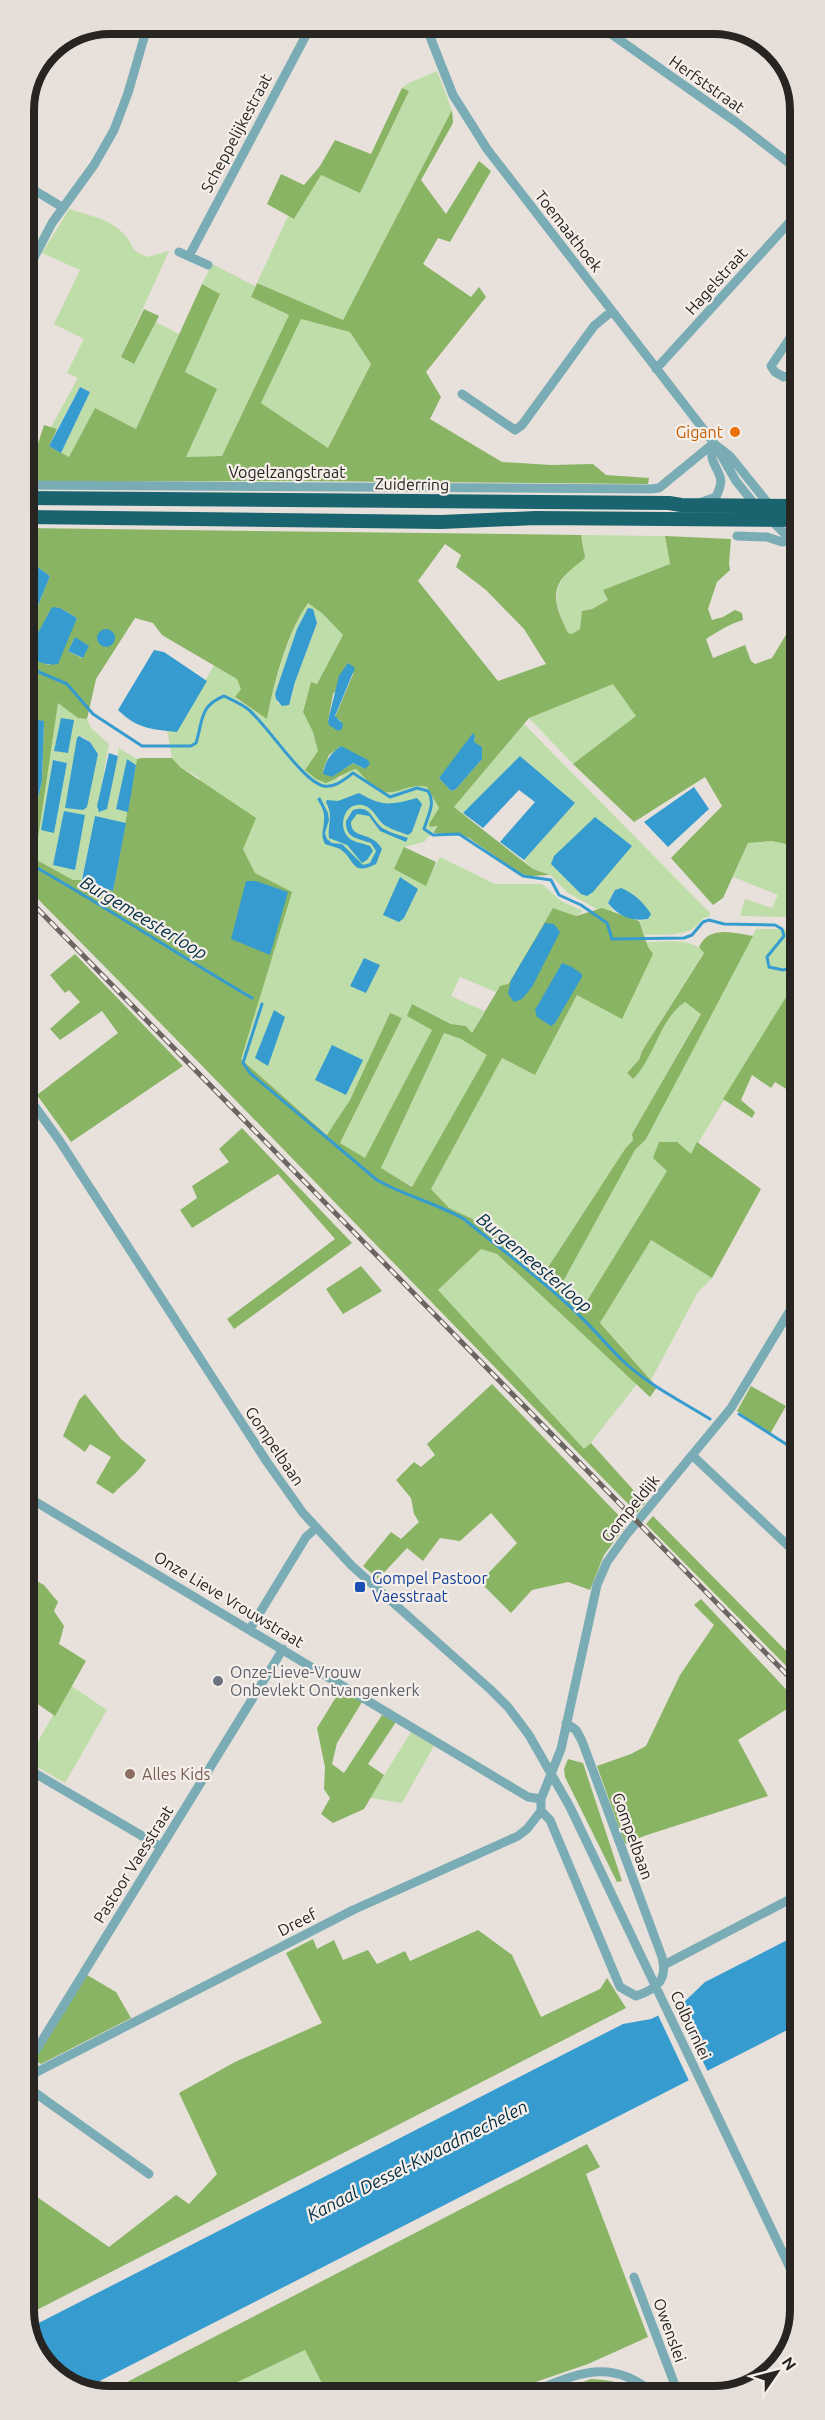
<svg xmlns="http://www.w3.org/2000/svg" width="825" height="2420" font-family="Ubuntu,sans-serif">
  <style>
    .green { fill: #bfdda8; fill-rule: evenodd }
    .forest { fill: #88b463; fill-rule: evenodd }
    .water { fill: #369cd0 }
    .pier { fill: #e8e1db }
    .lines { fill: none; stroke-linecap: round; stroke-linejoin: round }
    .stream { stroke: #369cd0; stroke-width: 3 }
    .minor { stroke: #7aacb5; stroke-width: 9 }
    .highway { stroke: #1a6470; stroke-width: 14 }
    .rail-casing { stroke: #6a6562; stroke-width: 5 }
    .rail { stroke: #f5eee9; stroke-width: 3; stroke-dasharray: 9; stroke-linecap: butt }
    .food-dot { fill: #e8710a; stroke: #f5eee9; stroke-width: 2 }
    .transit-dot { fill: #1a4fb4; stroke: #f5eee9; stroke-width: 2 }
    .worship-dot { fill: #6b7280; stroke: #f5eee9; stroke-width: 2 }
    .education-dot { fill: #8d6e63; stroke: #f5eee9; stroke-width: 2 }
    .labels { text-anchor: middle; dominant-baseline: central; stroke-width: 4.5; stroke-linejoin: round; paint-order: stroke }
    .street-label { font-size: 16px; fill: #272422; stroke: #f5eee9 }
    .food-label { font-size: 16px; fill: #c56008; stroke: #f5eee9; text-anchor: end }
    .transit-label { font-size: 16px; fill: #164399; stroke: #f5eee9; text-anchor: start }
    .worship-label { font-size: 16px; fill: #5b616d; stroke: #f5eee9; text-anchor: start }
    .education-label { font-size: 16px; fill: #785e54; stroke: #f5eee9; text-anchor: start }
    .water-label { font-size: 18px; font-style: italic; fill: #022f44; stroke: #f5eee9 }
    .rim { fill: none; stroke: #272422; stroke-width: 8 }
  </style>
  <rect width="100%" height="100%" fill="#e8e1db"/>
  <path class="green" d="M437,71L452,110L343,320L257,283L288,216L294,219L321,175L360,193L409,91L402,88L409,83Z
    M69,209C88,215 111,219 125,235C136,249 128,248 147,257L169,251L121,357L134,364L156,322L179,334L136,429L95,408L69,457L61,453L90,392L80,387L57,429L51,427L78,378L67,373L84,339L54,324L80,270L42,253Z
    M212,264L255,286L251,297L289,315L222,456L185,457V372L220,294L202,284Z
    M301,319L351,332L371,364L328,448L261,403Z
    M581,535L665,536L670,564L604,590L608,600L592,609L582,611L580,629L572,634L568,633C546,588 559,586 584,549Z
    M307,602L323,614L343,635L317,684L311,682L303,712L313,732L318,751L305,770L339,779L346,772L356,769C363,776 372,787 381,791C395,797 410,782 427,787L439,808L430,824V827L439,825L424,842L404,847L425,885L440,857L495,884H542L561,901L583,911L576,916L553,908L511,980C506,986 500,986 496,992L460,977L451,996L484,1011L472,1033L466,1026L452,1024L412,1004L432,1030L365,1159L340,1143L402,1018L390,1013L350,1100L328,1135L241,1059L255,873L243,849L198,777L180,767L172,758L167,730L177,731L214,665L238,679L241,689L235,698L267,718C275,679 288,637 307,602ZM308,609L315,616L317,623L295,682L291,699L278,704L275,694L297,629Z
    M613,683L637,716L573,764L529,718Z
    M58,702L78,718L87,719L91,728L109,744L97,810L107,809L119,748L137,759L136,765L127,760L116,808L128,812L126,823L95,817L82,880H73L35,859ZM82,736L90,742L98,754L82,810L65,807ZM54,760L67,763L54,833Z
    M524,724L710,913V916L702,919C692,938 662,934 644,935L639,921L648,919L621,888L615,891L608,903L614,912L597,909L568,893L550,875L533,869L524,860L575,803L520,756L463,813L454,807Z
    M772,841L799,847V913L789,917L740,916L745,899L772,908L778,895L733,877L748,843Z
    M799,924V987L794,984L691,1155L667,1171L582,1309L559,1289L635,1150L646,1138L756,929H790Z
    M646,942C665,942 690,937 704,952L642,1051L639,1060L627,1074L633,1079L675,1008L685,1002L701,1013L632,1134L633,1140L625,1149L543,1275L490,1227L449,1208L431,1189L502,1058L535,1075L577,995L648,947Z
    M799,996V1033L786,1024Z
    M444,1033L461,1039L488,1055L413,1187L381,1168Z
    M651,1240L712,1278L698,1292L651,1380L600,1323Z
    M481,1249L497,1254L637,1384L585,1450L437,1290Z
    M70,1685L107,1710L65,1783L27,1761Z
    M411,1732L434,1746L402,1803L370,1798Z
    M305,2350L328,2395H210Z"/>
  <path class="forest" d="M402,88L409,91L360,193L321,175L294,219L267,204L281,174L304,185L320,166L335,140L371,154Z
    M452,110L453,123L421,180L446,214L479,161L491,171L450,242L438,238L423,264L471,297L479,287L486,297L426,372L441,397L430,419L502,462L551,465L593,464L606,475L649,478L648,484L288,481L25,482V457L33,459L44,425L57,429L49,446L69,457L95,408L136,429L202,284L220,294L185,372L217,389L186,457L222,456L289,315L251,297L257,283L343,320ZM301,319L350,332L371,364L328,448L261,403Z
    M144,309L159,316L134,364L121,357Z
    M25,528L581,535L585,558C577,565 565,573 560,582C550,598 561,618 568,633L572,634L580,629L582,611L592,609L608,600L603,590L670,564L665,536L731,539L729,563L730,570L717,582L708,609L712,620L723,617L735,610L742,613L743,620C729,624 719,631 706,639L713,658L745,645L751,661L755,664L772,658L796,618L799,617V814L787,831L799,836V847L772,841L748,843L723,898L713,905L671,858L722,806L705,777L634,822L573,764L636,716L613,684L529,718L454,807L533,869L550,875L530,876L521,874L469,838L461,835L433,833L438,826L430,827L429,824L439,808L427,787C410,782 395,797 381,791C372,787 363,776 356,769C345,772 337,779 326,783L316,779L305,770L318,751L313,732L303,712L311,682L317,684L343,635L323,614L308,603C287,633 274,682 267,719L235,697L241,689L237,679L162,635L153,623L135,618L96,679L87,719L78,718L58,703L35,859L73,880H82L113,891L137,759L142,758H172L180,767L256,818L243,849L255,873L292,892L241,1059L327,1135L350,1100L390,1013L402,1018L340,1143L365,1158L432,1030L407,1016L412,1004L451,1024L466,1026L472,1033L500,986L508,984L511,980L553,908L576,916L602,908L639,921L648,947L653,954L622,1019L577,995L535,1075L502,1058L431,1189L449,1208L490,1227L543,1275L625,1149L633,1140L632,1134L701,1014L685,1002C660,1018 655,1057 633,1079L627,1073L639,1060L642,1051L704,953L699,947C709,925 734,933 753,936L646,1139L635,1150L559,1289L582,1309L667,1171L653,1158L659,1142H677L691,1154L697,1142L761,1189L712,1278L651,1240L600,1323L657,1387L650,1397L497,1254L481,1249L438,1290L584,1449L591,1443L645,1503L637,1513C432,1304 231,1093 25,886V832L29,836L42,781L44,722L25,718V637L50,576L25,558ZM445,544L461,555L456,567L486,590L524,629L546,664L498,681L418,581ZM52,608H60L77,618L49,665L31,658L27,653ZM75,637L87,648L82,658L68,651ZM354,672L335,717L341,721L328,722L333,694ZM475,736L474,742L482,759L456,789L451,791L439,778ZM341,746L365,769L353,763L344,769L323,770L329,755ZM444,1033L461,1039L487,1055L412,1187L381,1168Z
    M404,847L436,862L426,886L394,869Z
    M75,954L183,1066L71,1142L37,1095L118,1033L102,1011L60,1040L50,1029L80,1002L69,990L65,993L50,975Z
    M794,984L799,987V996L786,1023L799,1033V1097L775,1082L771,1088L752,1075L741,1100L755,1112L752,1118L723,1099Z
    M242,1128L352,1243L234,1329L227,1319L335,1239L278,1174L192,1228L180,1210L197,1198L192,1186L229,1162L219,1149Z
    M361,1266L382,1291L343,1314L326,1289Z
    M492,1384L627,1524L604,1555L590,1590L568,1582L532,1590L511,1613L480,1582L517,1543L491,1513L460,1541L440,1538L423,1561L407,1548L378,1579L363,1566L391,1532L401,1539L419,1522L414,1514L411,1498L396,1480L414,1462L421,1467L435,1455L427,1444Z
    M751,1386L786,1406L770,1434L737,1411Z
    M85,1394L121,1439L146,1460C136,1476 126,1480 113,1494L96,1483L111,1457L90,1444L85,1452L63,1436L79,1400Z
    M653,1516L800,1665V1680L646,1524Z
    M26,1575L44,1585L58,1602L54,1611L64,1626L59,1644L86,1661L55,1716L26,1696Z
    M701,1599L798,1702L738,1740L768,1796L644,1836L625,1844L597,1766L631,1754L646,1746L680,1675L714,1625L694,1605Z
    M341,1689L362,1702L337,1743L332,1764L344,1773L382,1715L396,1722L368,1764L384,1775L364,1809L333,1823L321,1814L330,1798L324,1789L325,1767L317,1728Z
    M568,1759L583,1763L622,1881L617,1882L565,1777L564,1769Z
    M478,1930L512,1955L541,2017L600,1989L607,1978L626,2008L27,2315V2190L109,2247L176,2195L189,2204L217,2174L179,2093L235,2062L322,2023L286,1953L313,1939L317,1949L334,1940L343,1960L368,1950L377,1964L405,1951L410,1961Z
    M87,1975L116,1992L131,2018L41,2064L35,2060L38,2054Z
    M587,2144L600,2167L586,2174L648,2337L588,2364L501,2394L328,2395L305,2350L210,2395H102Z
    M591,2379C611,2380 626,2383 643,2394H551Z"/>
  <path class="water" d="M80,387L90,392L61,453L49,446Z
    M25,558L50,576L25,637Z
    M52,607L60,608L77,618L58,664C47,666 34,662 27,653Z
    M308,608L313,609L317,623L295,682L289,705L282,706L276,699L275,694L297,629Z
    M97 638a9 9 0 1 1 18 0a9 9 0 1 1-18 0Z
    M75,637L89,646L83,658L68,651Z
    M154,650L164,652L207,681L177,732C151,729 137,729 118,710Z
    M348,663L355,668L335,716L343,724L342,729L338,731L329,725L328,721L339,676Z
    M25,718L44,721L42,781L29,836L25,832Z
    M61,718L74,720L68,753L54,751Z
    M473,733L475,736L474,742L482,747V759L456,789L451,791L439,778Z
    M79,736L90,742L98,754L87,807L83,810L65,808L77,738Z
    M341,746L368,760L370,764L365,769L353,763L332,777L323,774C325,761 331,753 341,746Z
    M109,753L118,756L107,809L99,812L97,806Z
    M520,756L575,803L524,860L500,842L535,802L519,790L483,828L463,813Z
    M127,759L136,765L128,812L116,809Z
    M53,760L67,763L54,833L41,830Z
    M694,787L709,809L668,847L644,822Z
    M359,793C383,807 390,805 417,798L422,804L412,832L408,835C401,832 393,830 386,826C377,821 374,807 362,805C344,802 337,827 349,838C355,843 363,843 370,846L373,851L367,860L362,863L347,845L329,838C327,824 334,817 326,802L327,800L338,801Z
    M320,797L328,813L329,820L325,833L327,839L332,843L342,844L363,865L370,863L376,851L371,843C357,838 345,838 346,821L353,810C372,804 371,821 384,829C391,833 400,835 408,838L406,842L380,831L369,816L357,814L351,822C351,840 371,830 382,849L376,864C351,877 355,859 340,849C336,847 329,846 325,844C320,834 324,830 324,819C325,812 321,805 317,799Z
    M64,811L85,815L75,870L53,865Z
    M95,816L126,823L113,891L82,880Z
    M595,817L632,846L593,892L587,896L581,894L551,864L554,856Z
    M400,877L418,889L404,918L399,922L383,915Z
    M246,881H256L288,892L270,955L231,939Z
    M621,888C634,893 644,903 651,914L648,919C632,922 618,916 608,903L615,890Z
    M545,923L554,924L560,932L532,987L522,999L514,1002L508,994L511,980Z
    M364,958L380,965L366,993L350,986Z
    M562,963L572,967L582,974V977L555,1023L551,1026L537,1017L535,1010Z
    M274,1010L285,1017L268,1066L255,1058Z
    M332,1045L363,1060L346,1095L315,1080Z
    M801,1933V2023L86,2388L54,2375L27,2332V2329L623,2024L651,2019L682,2004L705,1982Z"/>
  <path class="pier" d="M675,2004L709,2074L690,2083L657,2013Z"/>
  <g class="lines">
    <path class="stream" d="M25,666L67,684L93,714L142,746H191L196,743C203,721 199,706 224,696C232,700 242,704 249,710C267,725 304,783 324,786C335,788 345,779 353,773L390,797L417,788L428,791C436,803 428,815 424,829L433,835L459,834L523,876L551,880L559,895L581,905L607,923L612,939L684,938L692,935L703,922L709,920L724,924L775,925L782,929L784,936L767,957L769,967L783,970L799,966
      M25,856L39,869C111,910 180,956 252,998
      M262,1004L243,1063L250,1073L377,1180C405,1196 436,1203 464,1219C497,1246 532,1272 564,1301C585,1319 603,1341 622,1360C647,1384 681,1401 710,1419
      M739,1414L800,1453"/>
    <path class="minor" d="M425,24L453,95L487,149L714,443L736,481L756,506
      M597,24L736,122L798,170
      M24,184L62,207
      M179,252L208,265
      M189,256L312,24
      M24,277L52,223L94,165L114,130L128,93L148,24
      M798,330L790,338L771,366L775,372L784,377L792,375L798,352
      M656,369L798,213
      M462,394L515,430L522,425L594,326L612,311
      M717,446L730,456L771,507
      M25,485L650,489L659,488L714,443
      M702,502L716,497C726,475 718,477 712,458C711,454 713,448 714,443
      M784,518L799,534
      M771,520L799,548
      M737,536L767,537L782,542L792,541
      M25,1093L59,1140L267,1462L303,1513L352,1566L491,1690L508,1707L529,1735L570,1807L801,2291
      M693,1456L800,1557
      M26,1496L528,1797L541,1799
      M250,1629L306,1537L316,1528
      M26,1768L161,1847
      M541,1811L550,1820L620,1987L636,1996C657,1989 668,1980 662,1957L582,1741L576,1730L566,1723
      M664,1965L800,1894
      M27,2065L283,1649
      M27,2077L353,1910L518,1836L527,1829L541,1811V1799L561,1749L597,1585L607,1562L627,1534L731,1408L800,1294
      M27,2087L149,2174
      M634,2277L678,2393
      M526,2394C574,2376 608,2355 653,2393"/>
    <path class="highway" d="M25,498L669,503L681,505L799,506
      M25,517L441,522L536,518L799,520"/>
    <g class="rail-casing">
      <path id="rail" d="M25,896L800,1688"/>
    </g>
    <use href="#rail" class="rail"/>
  </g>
  <circle class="food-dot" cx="735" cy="432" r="6"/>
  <rect class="transit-dot" x="354" y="1581" width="12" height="12" rx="3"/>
  <circle class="worship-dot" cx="218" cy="1681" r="6"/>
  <circle class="education-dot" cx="130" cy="1774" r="6"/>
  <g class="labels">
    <g class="street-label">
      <text transform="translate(707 84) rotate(35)">Herfststraat</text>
      <text transform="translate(236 133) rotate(-62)">Scheppelijkestraat</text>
      <text transform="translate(569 231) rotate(52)">Toemaathoek</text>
      <text transform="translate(716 281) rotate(-48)">Hagelstraat</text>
      <text x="287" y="472">Vogelzangstraat</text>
      <text transform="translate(412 484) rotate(1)">Zuiderring</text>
      <text transform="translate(275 1446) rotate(56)">Gompelbaan</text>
      <text transform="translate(630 1508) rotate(-51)">Gompeldijk</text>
      <text transform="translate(229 1599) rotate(31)">Onze Lieve Vrouwstraat</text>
      <text transform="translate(633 1836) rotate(70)">Gompelbaan</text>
      <text transform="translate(133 1864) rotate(-58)">Pastoor Vaesstraat</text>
      <text transform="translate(297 1922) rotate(-27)">Dreef</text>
      <text transform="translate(691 2025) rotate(65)">Colburnlei</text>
      <text transform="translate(670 2330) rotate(70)">Owenslei</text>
    </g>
    <g class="food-label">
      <text x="723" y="432">Gigant</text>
    </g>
    <g class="transit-label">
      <text x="372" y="1578">Gompel Pastoor<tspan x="372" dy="18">Vaesstraat</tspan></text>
    </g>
    <g class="worship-label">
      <text x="230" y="1672">Onze-Lieve-Vrouw<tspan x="230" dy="18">Onbevlekt Ontvangenkerk</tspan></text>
    </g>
    <g class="education-label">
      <text x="142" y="1774">Alles Kids</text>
    </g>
    <g class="water-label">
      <text transform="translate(144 917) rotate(31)">Burgemeesterloop</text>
      <text transform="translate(535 1262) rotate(40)">Burgemeesterloop</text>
      <text transform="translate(417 2160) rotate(-27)">Kanaal Dessel-Kwaadmechelen</text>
    </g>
  </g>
  <path d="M0 0H825V2420H0ZM110 34H714A76 76 0 0 1 790 110V2310A76 76 0 0 1 714 2386H110A76 76 0 0 1 34 2310V110A76 76 0 0 1 110 34Z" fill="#e5ded9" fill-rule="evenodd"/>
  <path class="rim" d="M110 34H714A76 76 0 0 1 790 110V2310A76 76 0 0 1 714 2386H110A76 76 0 0 1 34 2310V110A76 76 0 0 1 110 34Z"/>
  <g transform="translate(777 2372) rotate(55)" stroke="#f5eee9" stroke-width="4.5" paint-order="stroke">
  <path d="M0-4.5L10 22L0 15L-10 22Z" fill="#272422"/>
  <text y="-9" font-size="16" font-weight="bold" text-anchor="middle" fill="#272422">N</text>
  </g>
</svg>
